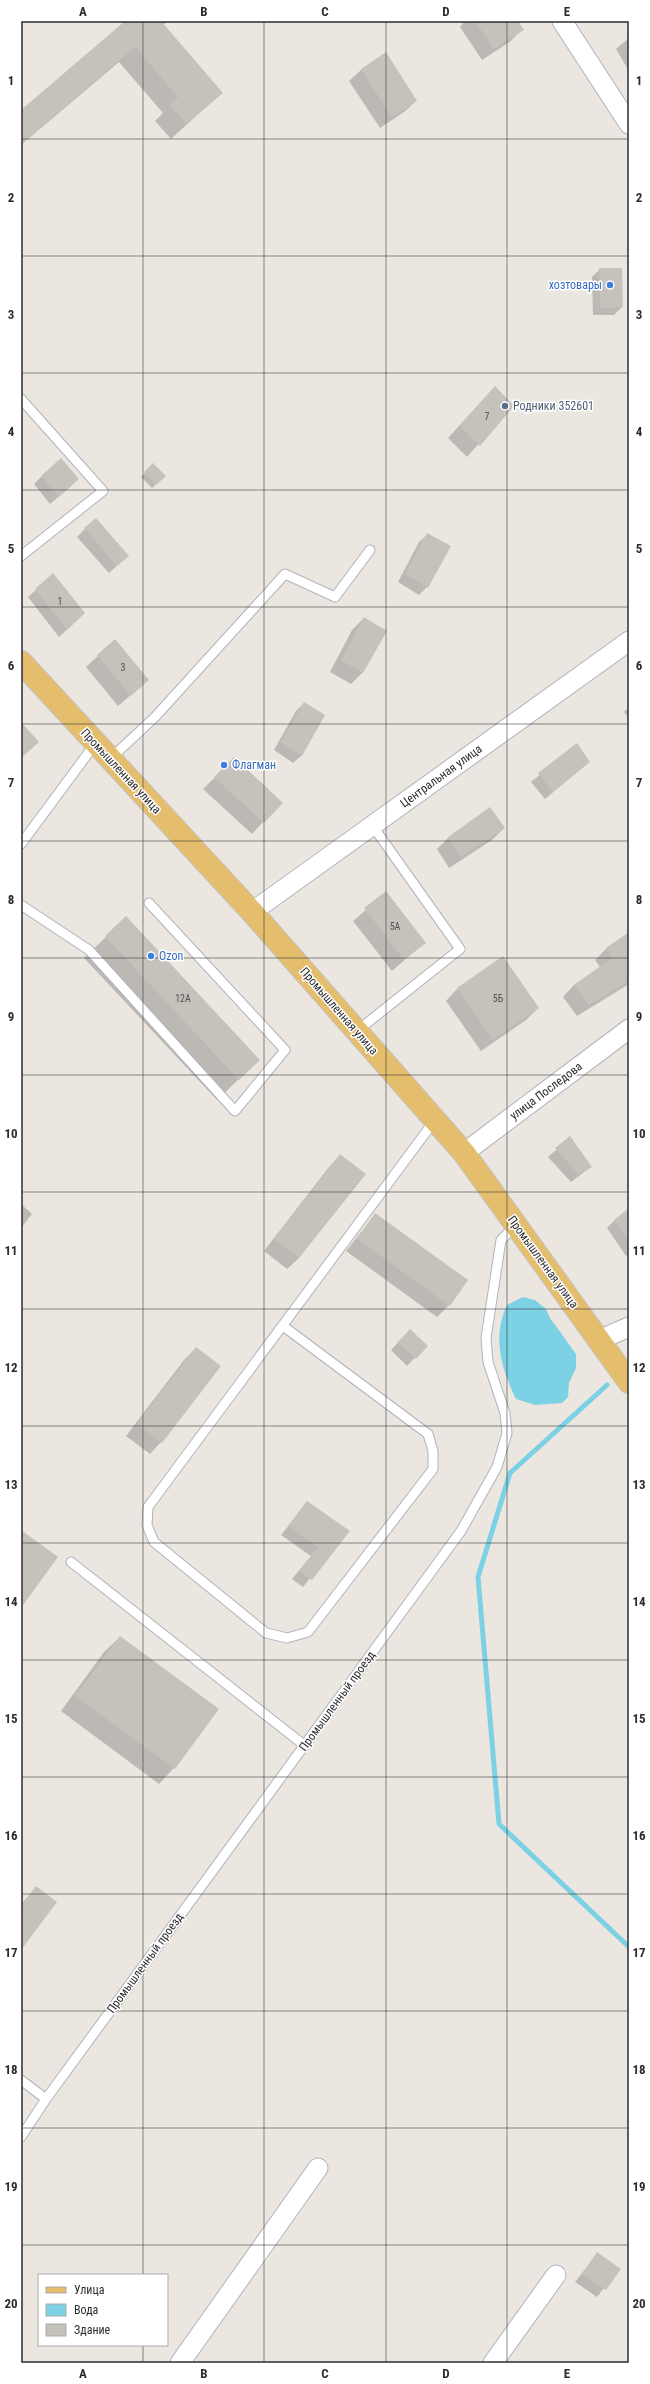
<svg xmlns="http://www.w3.org/2000/svg" width="650" height="2384" font-family="'Roboto Condensed',sans-serif">
  <style>
    .water { fill: #7dd1e4 }
    .shadow { fill: #0003 }
    .lines { fill: none; stroke-linecap: round; stroke-linejoin: round }
    .stream { stroke: #7dd1e4; stroke-width: 5 }
    .building { fill: #c5c1bb }
    .lane-casing { stroke: #b0b3bb; stroke-width: 11 }
    .street-casing { stroke: #b0b3bb; stroke-width: 21 }
    .primary-casing { stroke: #c4c4c4; stroke-width: 24 }
    .lane { stroke: #fff; stroke-width: 9 }
    .street { stroke: #fff; stroke-width: 19 }
    .primary { stroke: #e4be6d; stroke-width: 22 }
    .grid { fill: none; stroke: #2c2c2c; stroke-width: 1; stroke-opacity: 0.55 }
    .shop-dot { fill: #3f7fe0; stroke: #fff; stroke-width: 1.5 }
    .service-dot { fill: #5c6f8a; stroke: #fff; stroke-width: 1.5 }
    .labels { text-anchor: middle; dominant-baseline: central; stroke-width: 3; stroke-linejoin: round; paint-order: stroke }
    .number-label { font-size: 10px; fill: #525150 }
    .shop-label { font-size: 12px; fill: #366cbe; stroke: #fff; text-anchor: start }
    .service-label { font-size: 12px; fill: #4e5e75; stroke: #fff; text-anchor: start }
    .street-label { font-size: 12px; fill: #2c2c2c; stroke: #fff }
    .neatline { fill: none; stroke: #2c2c2c; stroke-width: 1.5 }
    .grid-label { font-size: 13px; text-anchor: middle; font-weight: bold; fill: #2c2c2c }
  </style>
  <rect width="100%" height="100%" fill="#ece6e0"/>
  <path class="water" d="M523,1297L535,1300L546,1309L550,1318L576,1354V1368L569,1383L568,1397L562,1403L535,1405L516,1399C501,1368 492,1337 507,1305Z"/>
  <path class="shadow" d="M127,21H168L163,25L221,93L171,139L155,121L163,113L119,62L21,145V111Z
    M465,21H517L522,29L511,41L482,60L460,27Z
    M629,38V71L616,49Z
    M386,54L416,101L404,112L380,128L349,81L361,70Z
    M600,269L622,307L614,315H593L592,277Z
    M495,387L513,406L467,457L448,438Z
    M153,465L164,476L152,488L141,477Z
    M42,476L70,487L50,504L34,484Z
    M95,519L120,563L109,573L77,537Z
    M427,535V587L419,595L398,582L419,542Z
    M36,590L76,621L59,637L28,597Z
    M364,618L362,673L351,684L330,672L352,630Z
    M98,656L148,680L118,706L86,667Z
    M304,703L324,715L301,756L293,763L274,750L296,711Z
    M629,707V718L624,712Z
    M577,745L589,762L545,799L531,782Z
    M234,759L263,822L252,834L203,789Z
    M504,828L492,840L449,868L437,849L448,838Z
    M386,893L424,943L392,971L353,921Z
    M126,918L259,1060L217,1100L84,958Z
    M629,934V984L577,1016L563,997L574,985L600,967L595,960L606,949Z
    M503,958L538,1008L526,1020L481,1051L446,1001L457,989Z
    M570,1138L591,1167L571,1182L548,1157Z
    M340,1156L299,1258L287,1269L264,1251L329,1167Z
    M21,1204L32,1214L21,1228Z
    M375,1215L467,1281L449,1305L437,1317L346,1251Z
    M629,1216V1254L626,1256L607,1228L615,1220Z
    M402,1338L426,1346L407,1366L391,1350Z
    M196,1348L161,1442L150,1454L126,1436L184,1360Z
    M308,1502L348,1531L303,1587L292,1579L311,1556L281,1535Z
    M120,1637L174,1768L159,1784L61,1711L104,1652Z
    M36,1888L21,1948V1904Z
    M597,2254L619,2269L597,2297L575,2282Z"/>
  <g class="lines">
    <path class="stream" d="M607,1385L510,1473L478,1577L499,1824L629,1947"/>
  </g>
  <path class="building" d="M125,21H161L223,93L186,124L170,105L178,97L135,47L21,144V110Z
    M475,21H518L524,30L494,49Z
    M386,52L417,101L392,117L361,69Z
    M599,268H622L623,307L600,308Z
    M495,386L514,406L480,446L459,426Z
    M61,458L79,479L59,497L41,476Z
    M153,463L166,476L156,485L144,472Z
    M96,518L129,556L117,566L84,528Z
    M427,533L451,546L428,588L405,574Z
    M53,573L85,613L67,630L35,589Z
    M364,617L387,631L363,673L341,660Z
    M115,639L149,680L131,696L97,655Z
    M304,702L325,715L302,756L281,742Z
    M21,722L39,742L21,758Z
    M577,743L590,762L553,792L538,773Z
    M234,757L283,803L264,823L214,777Z
    M490,807L505,828L461,857L448,837Z
    M386,891L426,943L404,960L364,908Z
    M126,916L260,1060L239,1080L105,936Z
    M629,932V981L589,1005L574,985L612,958L606,948Z
    M503,956L539,1008L493,1040L457,988Z
    M570,1136L592,1167L579,1175L555,1148Z
    M340,1154L366,1174L299,1258L274,1239Z
    M629,1208V1241L614,1220Z
    M375,1213L468,1280L450,1306L357,1239Z
    M410,1329L428,1346L416,1359L398,1342Z
    M196,1347L221,1366L162,1443L137,1424Z
    M307,1501L350,1531L312,1580L299,1571L318,1547L288,1526Z
    M21,1530L58,1557L21,1608Z
    M120,1636L219,1709L175,1769L75,1696Z
    M36,1886L57,1902L21,1950V1906Z
    M597,2252L621,2269L606,2290L582,2274Z"/>
  <g class="lines">
    <g class="lane-casing">
      <path id="lane" d="M21,399L103,491L21,556
        M110,759L155,717L285,574L335,597L370,550
        M21,844L95,744
        M21,905L89,950L235,1111L285,1050L149,903
        M357,1031L460,949L372,825
        M283,1326L428,1434L433,1451V1469L308,1632L287,1638L266,1633L154,1542L147,1525L148,1507L435,1120
        M71,1562L304,1745
        M21,2080L46,2099
        M21,2137L46,2099L461,1531L497,1467L507,1433L505,1413L488,1362L486,1338L501,1240L516,1225"/>
    </g>
    <g class="street-casing">
      <path id="street" d="M562,21L629,124
        M252,912L629,641
        M464,1153L629,1029
        M599,1340L629,1327
        M180,2363L318,2168
        M493,2363L556,2275"/>
    </g>
    <g class="primary-casing">
      <path id="primary" d="M21,662L252,912L464,1153L629,1382"/>
    </g>
    <use href="#lane" class="lane"/>
    <use href="#street" class="street"/>
    <use href="#primary" class="primary"/>
  </g>
  <path class="grid" d="M143,21V2275M264,21V2363M386,21V2363M507,21V2363M21,139H629M21,256H629M21,373H629M21,490H629M21,607H629M21,724H629M21,841H629M21,958H629M21,1075H629M21,1192H629M21,1309H629M21,1426H629M21,1543H629M21,1660H629M21,1777H629M21,1894H629M21,2011H629M21,2128H629M21,2245H629M143,2345V2363"/>
  <g class="shop-dot">
    <circle cx="610" cy="285" r="4"/>
    <circle cx="224" cy="765" r="4"/>
    <circle cx="151" cy="956" r="4"/>
  </g>
  <circle class="service-dot" cx="505" cy="406" r="4"/>
  <g class="labels">
    <g class="number-label">
      <text x="487" y="416">7</text>
      <text x="60" y="601">1</text>
      <text x="123" y="667">3</text>
      <text x="395" y="926">5А</text>
      <text x="183" y="998">12А</text>
      <text x="498" y="998">5Б</text>
    </g>
    <g class="shop-label">
      <text x="602" y="285" text-anchor="end">хозтовары</text>
      <text x="232" y="765">Флагман</text>
      <text x="159" y="956">Ozon</text>
    </g>
    <g class="service-label">
      <text x="513" y="406">Родники 352601</text>
    </g>
    <g class="street-label">
      <text transform="translate(121 771) rotate(47)">Промышленная улица</text>
      <text transform="translate(441 776) rotate(-36)">Центральная улица</text>
      <text transform="translate(339 1011) rotate(49)">Промышленная улица</text>
      <text transform="translate(546 1091) rotate(-37)">улица Последова</text>
      <text transform="translate(543 1262) rotate(54)">Промышленная улица</text>
      <text transform="translate(337 1701) rotate(-54)">Промышленный проезд</text>
      <text transform="translate(145 1963) rotate(-54)">Промышленный проезд</text>
    </g>
  </g>
  <rect width="650" height="2384" fill="none" stroke="#ffffff" stroke-width="44"/>
  <rect x="38" y="2274" width="130" height="72" fill="#ffffff" stroke="#ababab"/>
  <rect x="46" y="2287" width="20" height="6" fill="#e4be6d" stroke="#ababab"/>
  <text x="74" y="2294" font-size="12" fill="#2c2c2c">Улица</text>
  <rect x="46" y="2304" width="20" height="12" fill="#7dd1e4" stroke="#ababab"/>
  <text x="74" y="2314" font-size="12" fill="#2c2c2c">Вода</text>
  <rect x="46" y="2324" width="20" height="12" fill="#c5c1bb" stroke="#ababab"/>
  <text x="74" y="2334" font-size="12" fill="#2c2c2c">Здание</text>
  <rect x="22" y="22" width="606" height="2340" class="neatline"/>
  <g class="grid-label">
    <text x="83" y="16">A</text>
    <text x="204" y="16">B</text>
    <text x="325" y="16">C</text>
    <text x="446" y="16">D</text>
    <text x="567" y="16">E</text>
    <text x="11" y="85">1</text>
    <text x="639" y="85">1</text>
    <text x="11" y="202">2</text>
    <text x="639" y="202">2</text>
    <text x="11" y="319">3</text>
    <text x="639" y="319">3</text>
    <text x="11" y="436">4</text>
    <text x="639" y="436">4</text>
    <text x="11" y="553">5</text>
    <text x="639" y="553">5</text>
    <text x="11" y="670">6</text>
    <text x="639" y="670">6</text>
    <text x="11" y="787">7</text>
    <text x="639" y="787">7</text>
    <text x="11" y="904">8</text>
    <text x="639" y="904">8</text>
    <text x="11" y="1021">9</text>
    <text x="639" y="1021">9</text>
    <text x="11" y="1138">10</text>
    <text x="639" y="1138">10</text>
    <text x="11" y="1255">11</text>
    <text x="639" y="1255">11</text>
    <text x="11" y="1372">12</text>
    <text x="639" y="1372">12</text>
    <text x="11" y="1489">13</text>
    <text x="639" y="1489">13</text>
    <text x="11" y="1606">14</text>
    <text x="639" y="1606">14</text>
    <text x="11" y="1723">15</text>
    <text x="639" y="1723">15</text>
    <text x="11" y="1840">16</text>
    <text x="639" y="1840">16</text>
    <text x="11" y="1957">17</text>
    <text x="639" y="1957">17</text>
    <text x="11" y="2074">18</text>
    <text x="639" y="2074">18</text>
    <text x="11" y="2191">19</text>
    <text x="639" y="2191">19</text>
    <text x="11" y="2308">20</text>
    <text x="639" y="2308">20</text>
    <text x="83" y="2378">A</text>
    <text x="204" y="2378">B</text>
    <text x="325" y="2378">C</text>
    <text x="446" y="2378">D</text>
    <text x="567" y="2378">E</text>
  </g>
</svg>
